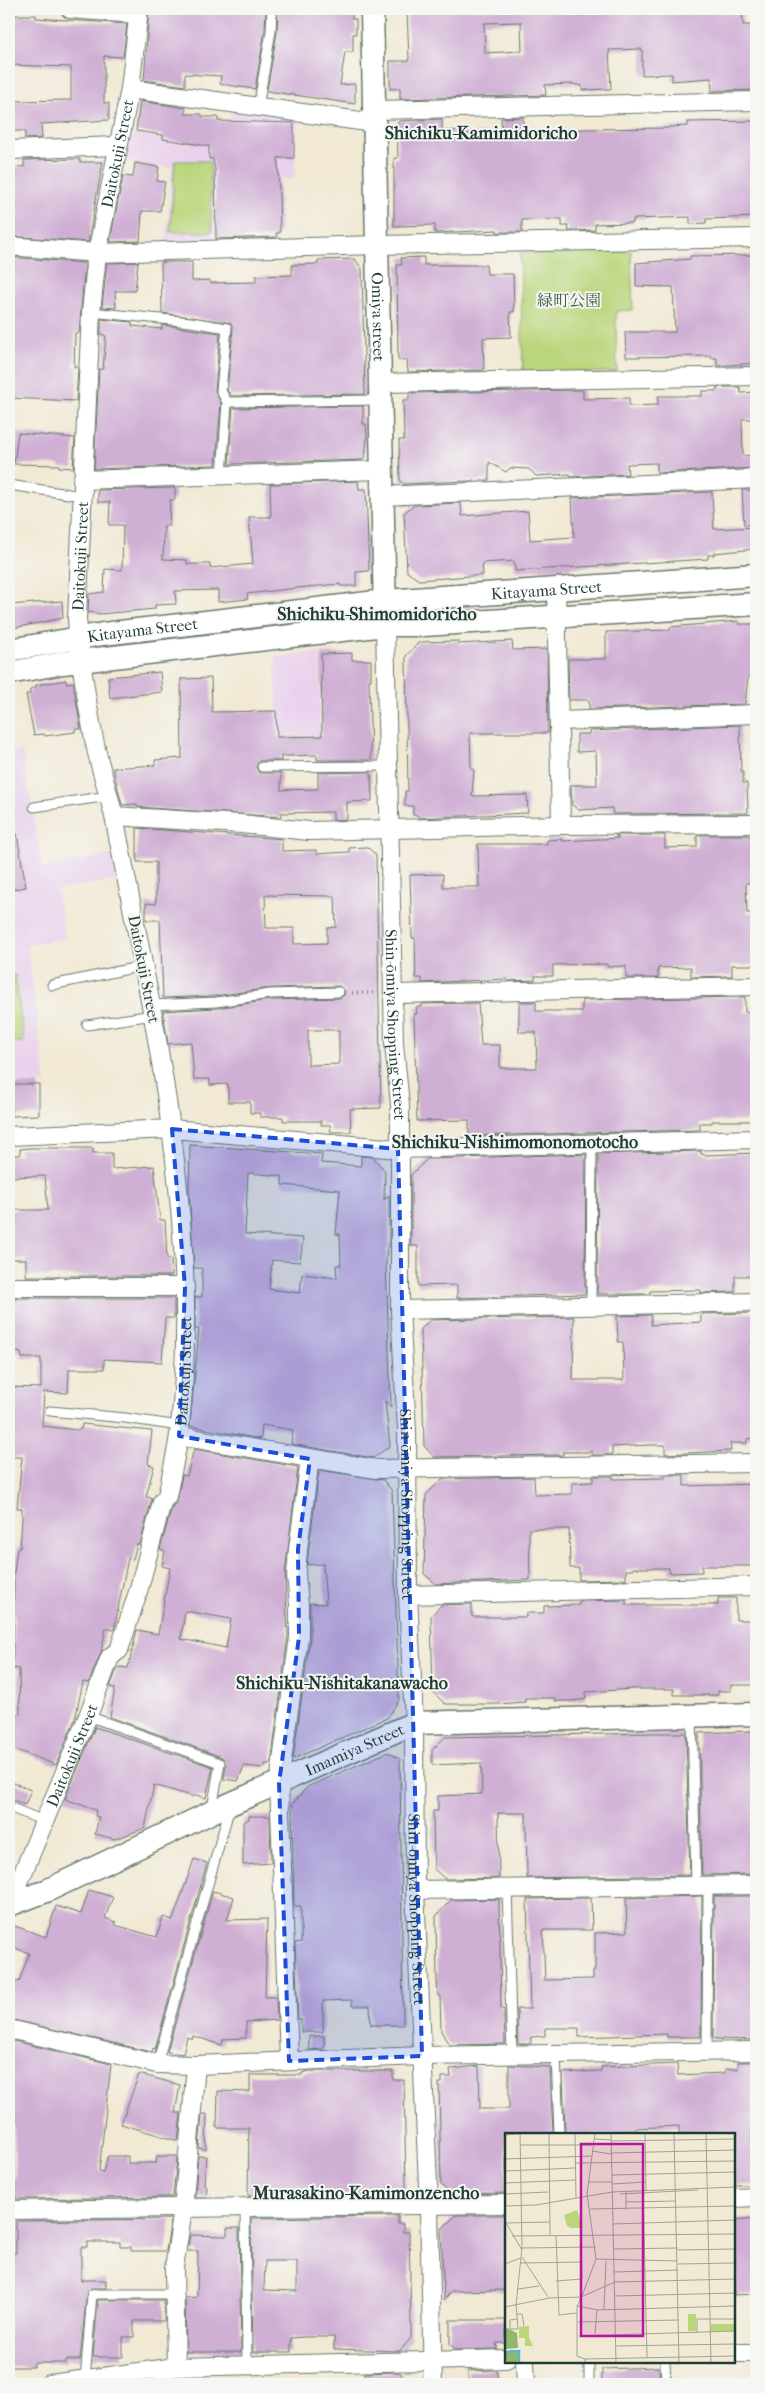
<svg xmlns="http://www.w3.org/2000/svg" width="765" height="2393" font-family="'IM FELL French Canon','Noto Serif JP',serif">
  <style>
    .built { fill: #e9d2ed }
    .green { fill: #bad57a; stroke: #6c8957 }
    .building { fill: #cfafd4; fill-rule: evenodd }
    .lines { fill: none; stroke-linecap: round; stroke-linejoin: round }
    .service-casing { stroke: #68796c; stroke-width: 11 }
    .minor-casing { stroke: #68796c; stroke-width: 20 }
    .tertiary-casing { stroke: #68796c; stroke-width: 25 }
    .path { stroke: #68796c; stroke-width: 3; stroke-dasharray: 1 4; stroke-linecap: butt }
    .service { stroke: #fff; stroke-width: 9 }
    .minor { stroke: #fff; stroke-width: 18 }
    .tertiary { stroke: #fff; stroke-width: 22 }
    .marked { fill: #1d4ed8; fill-opacity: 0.2; stroke: #1d4ed8; stroke-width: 4; stroke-dasharray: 10 6; stroke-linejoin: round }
    .labels { text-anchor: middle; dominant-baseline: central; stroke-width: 4; stroke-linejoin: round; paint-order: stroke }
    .street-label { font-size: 16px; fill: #1f3d34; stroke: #f6f6f2 }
    .park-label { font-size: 16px; fill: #3e5b42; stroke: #f6f6f2 }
    .neighbourhood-label { font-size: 18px; font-weight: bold; fill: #1f3d34; stroke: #f6f6f2 }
    .inset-river { fill: none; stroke: #52b6d1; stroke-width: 2.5 }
    .inset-road { fill: none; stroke: #9da494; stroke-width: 1 }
    .view { fill: #b5179e; fill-opacity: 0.15; stroke: #b5179e; stroke-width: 2.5 }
    .inset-edge { fill: none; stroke: #1f3d34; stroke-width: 2.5 }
  </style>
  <rect width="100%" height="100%" fill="#f6f6f2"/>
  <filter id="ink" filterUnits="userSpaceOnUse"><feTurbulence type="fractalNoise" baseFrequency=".02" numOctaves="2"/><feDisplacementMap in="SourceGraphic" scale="10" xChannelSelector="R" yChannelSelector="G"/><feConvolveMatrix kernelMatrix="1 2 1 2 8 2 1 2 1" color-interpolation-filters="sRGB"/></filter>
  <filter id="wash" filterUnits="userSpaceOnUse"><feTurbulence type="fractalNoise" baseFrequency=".0096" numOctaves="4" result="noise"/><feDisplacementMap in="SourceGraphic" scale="20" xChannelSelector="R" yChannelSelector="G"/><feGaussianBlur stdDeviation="1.12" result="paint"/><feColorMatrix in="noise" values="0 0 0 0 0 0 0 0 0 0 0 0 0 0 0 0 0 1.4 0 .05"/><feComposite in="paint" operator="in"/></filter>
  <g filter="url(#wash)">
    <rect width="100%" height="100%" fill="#f1e9d4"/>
    <path class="built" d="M230,107L297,118L294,179L213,181L214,243L166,244L172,168L122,160L128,132L186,144L231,143Z
      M320,652V735H278L275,657Z
      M22,750L42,868L116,854L121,879L56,890L65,938L27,945L46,1083H9V752Z"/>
    <path class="green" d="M175,161H210L212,232H170Z
      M631,251L633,310L616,311L617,372L523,374L520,253Z
      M15,975L24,1042H9V976Z"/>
    <g id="blocks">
      <path class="building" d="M166,9H266L265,30L255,89L220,84L221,76L185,74V86L144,80L149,11L164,13Z
        M278,9H352V19H356V34H353V52H345L340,85L355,84V104L267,91L277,32Z
        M407,9H742L743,25H756V90L712,91L711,78L672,81V74L642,75V49L609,50L611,89L582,90V86L574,84L545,85L546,95L400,99V88L390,89V61H409ZM521,22L522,51L485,53L484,23Z
        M9,15H36V18L127,24L123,57L104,56V103H109V120L41,124L42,138L25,139V131H9V101L71,100V67L9,65Z
        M140,101L186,108L185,114H202V117H218V121L294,123V158H278L280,233H276L277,237L216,239L215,170L213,159H209V146L163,139V135L136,131Z
        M523,117V133L585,129L669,128V127L688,126V122L756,121V217L706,219V223L690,224V217L633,219V223L595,224V230L573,231H569L568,226H562V219L522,220V232H497V230L435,233V225L394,226V158H398L397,124L399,121L442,119V131L463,130V134L502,132L501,118Z
        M80,159V162H103L88,242L9,236V166L24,167V160Z
        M135,163L159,167L157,181L165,182L160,211H142L140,241L110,242L123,176L133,177Z
        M756,255V363L717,366V358H711V356L626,357L625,332H675L673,287L636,286V263L690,259V256Z
        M9,257L85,263L79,333H75L74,367H78L76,401L9,398Z
        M424,257V265H486L487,274H513L514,312H510L511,337L483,338L484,370L408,372L407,360H398L397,265H402L401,258Z
        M355,259L362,269L365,394L231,396L227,390L233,329L231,323L162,313L161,262H192V281L210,280V283L256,282V276L292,275V265L318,264V260Z
        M138,262L135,291H115L116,308L102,307L107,263Z
        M101,319L132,322V326L162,329V325L220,333L215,390L221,403L216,465L94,469L99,369H103L106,336L101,334Z
        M717,387H740L741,393L756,392V419H742L743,456L756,455V468L657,473V463L627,464L628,474L571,477L570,474L536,476L529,469L510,468L506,472L489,462V480L404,484L400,481L399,440H404L403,400H409V393L583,390V399L629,398V406L658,405V396H702V391H717Z
        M363,406V424H366L367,438L365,457L362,460L229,464L233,408Z
        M18,433L75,438L73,468L59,467V465L14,464Z
        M358,481L359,489H366L369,571L356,572V586H340V584L297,588L247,594L248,599L218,602V590L175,591L176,604L155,605V609L100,614L88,612L89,594L104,592L105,569L122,570L123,525H109L110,502H98V490L175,488V500H170L169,526H164L163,559L187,560V564H210V568L253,564L249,517H271L270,484Z
        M742,490H756V524L744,525Z
        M712,492L714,529L756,527V549L714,553V555H708V559L515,571L514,561L482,563L483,575L419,580L407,572L404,513L414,505L461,503L462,516L528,511L530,540L574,537L572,498Z
        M62,601L63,618L9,629V605Z
        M739,621V624H754V677H748L745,704L589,709V700H569L568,659H606V632L670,630V627Z
        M458,641V644L512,641L513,650L547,649L548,733H470L471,769L474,770L472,796L527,795L528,813L418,818V815H413V806H405V791H408L406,656L419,642Z
        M352,653V660H371V680H369L371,760H317V755L287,756H281V761H259L256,767L259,773H281V790L318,789V773L371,772L372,801L347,802V819L333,820V812L281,813V817L137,807V804L122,805L113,768L155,765V760L182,758L181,679L211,678L212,712L276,711L277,737L322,736L321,654Z
        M160,672L162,692L110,698L108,677Z
        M66,680V683L73,682L81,729H75V732L45,736L44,734L34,735L26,694H30V689L36,687V685Z
        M740,725L741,772H743V783H747L748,813L613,814L612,808L579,810L572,805L571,785H597L596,751L577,752V734H589V731Z
        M137,828L282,839V851L316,850V854L349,852V848L367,847L376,855L381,1108L350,1109L351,1132H331L330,1125H321V1121H283V1117H260V1113H250V1102H228V1084L210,1085V1079H194L191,1042L168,1044L163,1011L217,1008L271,1000L339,998L344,995L345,991L339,986L270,988L215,996L163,998L160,920H146V903L156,904V862H137ZM265,895L335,896L336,927L327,928V943L294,944V928H266ZM308,1030H339V1064L308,1065Z
        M17,834L26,887L9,890V835Z
        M615,835H665V848L697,847V835H748L756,842V883H746L747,913H756V965H732V976L691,977V967L658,968V978H626V966L607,967V964L553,965V976H535V980L507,981V979L422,983V978H416L415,938H412L410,875L443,874V887H479L478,844H547V840L562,839V841L619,838Z
        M745,997V1012H756V1121H712V1123H700V1130L469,1136V1120L417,1121L414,1014H417L416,1007H422V1004L478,1003L481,1045H500V1068H537L536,1032H519V1002H536V1011H582V1000Z
        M10,1084H39V1115L11,1116Z
        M190,1145L322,1154L321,1163L361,1166V1156L373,1157L385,1171L384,1200L389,1195V1247H387L386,1263L391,1407L385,1401L390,1446L373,1458L291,1444L293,1430L262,1425L261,1439L190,1426L199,1329H195V1297H202V1268H194L189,1191ZM248,1173L282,1176V1185L340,1190L336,1234H340L341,1265H336L337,1278L302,1274L300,1293L269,1289L272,1260L300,1262L303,1238L245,1234Z
        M30,1148H93V1153H112V1169L154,1166L160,1220H165L167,1259H171L172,1276H26V1259H11L9,1210H48L45,1176L9,1177V1155H20V1149Z
        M701,1151V1154L706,1155L756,1153V1276H735V1292L701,1293V1290L650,1291V1294H597L598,1154Z
        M586,1154L585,1294L457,1298V1285L418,1286V1246H411V1175L427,1159Z
        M17,1298H174V1318H165L162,1362L104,1359V1369H69L68,1393L44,1392L42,1426L78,1430L81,1429L82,1424L152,1431L148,1464L154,1466L146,1497L152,1498L140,1545L137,1544L133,1559L128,1558L114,1630L106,1628L101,1652L89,1683L83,1682L75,1719L56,1765L9,1747V1715L20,1714L19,1669L12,1668L14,1623V1581H13L17,1548H20L22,1518V1508H17L22,1457H9V1387L41,1388V1358H22L21,1353L10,1350L9,1306Z
        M756,1313V1346H753L756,1438L747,1439V1443H730L731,1451L665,1454V1445H650L612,1447V1455H592V1452H563V1455L434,1457L424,1446L421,1329L430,1320L574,1317L573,1380H624L623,1342H618L617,1316L651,1315V1325L701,1322V1314Z
        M194,1449L298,1467L285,1574L288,1636L271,1764H265V1768L244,1766L238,1781L224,1779L226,1764L222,1757L110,1717L115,1688L110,1687L118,1667L128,1668L137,1630L158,1634L170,1568L162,1566L165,1551L160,1549L172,1507L177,1502L182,1475L187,1476ZM185,1611L231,1619L226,1648L181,1639Z
        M319,1470L383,1480L392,1491L399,1700L387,1718L293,1759L310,1638V1603L326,1604L323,1564L307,1565Z
        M665,1475H684V1486L756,1484V1566H702V1572L672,1573L669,1572V1568H633V1570H626V1579L579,1580V1568H570L569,1529H529L530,1580L436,1584L424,1574L426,1495L442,1479L534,1477L535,1495L572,1494V1483L593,1482V1476H613V1479L665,1478Z
        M718,1598H736V1620H756V1685H731V1691H718V1695H674V1689H633L586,1692V1699L571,1701H555V1698H525V1702L499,1704H445L433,1692L431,1616L441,1605L472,1604V1617H526V1613H544V1606L579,1605V1601L626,1600V1605H718Z
        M95,1727L213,1767L206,1798L196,1795L195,1797L154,1785L145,1828L115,1839L95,1834L99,1817L95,1816L96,1810L65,1799Z
        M752,1731L753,1750H756V1874L702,1875L699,1733Z
        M656,1733H686L690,1875L527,1878L526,1813H498L499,1878L445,1879L434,1869L433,1811H438V1796L482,1794L481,1763L432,1765V1750L445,1737Z
        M388,1752L400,1759L403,2025H371L370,2006H352V2000L323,2001V2032H301V2019H298L295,1943L301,1942V1906H294L292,1805L307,1787Z
        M9,1781L31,1790L25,1805L9,1798Z
        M249,1816H270L271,1863L243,1865V1822L249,1819Z
        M194,1859L207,1863L155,2049L153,2048L152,2052L9,2019V1979L19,1982L29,1953L9,1946V1935L12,1925L46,1937L56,1906L81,1914L89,1890L113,1897L105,1918L116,1922L115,1925L157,1937L163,1917L173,1920Z
        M213,1891L234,1897L227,1920L267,1919L265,1997H276L277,2020L246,2022V2038L223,2039L222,2045L193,2036L192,2039L187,2037L183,2054L167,2052Z
        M702,1896L701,2037H667V2034L579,2037V2028H545V2036L531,2037V2044H518L517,2009H530L527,1899L591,1898L592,1930H543L545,1980L593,1979V1971H595V1933L627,1932L626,1898Z
        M714,1896H756V2040L716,2039L713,2037Z
        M499,1899L501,2009H504L505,2044L449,2045L441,2031L440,1996H438L437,1980L436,1916L451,1900Z
        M309,2036H324V2049L309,2050Z
        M9,2040L111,2064L99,2171L103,2172L108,2156H128V2163H156L157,2156H177L173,2197L16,2199V2196H9V2180L15,2179L14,2125H9Z
        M738,2062H756V2074H754L752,2112V2142H756V2185H734V2134H679V2126L636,2128V2134H565L563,2073L601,2071V2067L677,2064L678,2075L725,2073V2069H738Z
        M509,2065L550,2067L553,2134H506V2193L450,2194L441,2185L439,2083H442V2077H451L450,2069L479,2066L480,2109H509Z
        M309,2071H393V2080H404L406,2189L400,2195L248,2196L249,2128H217L218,2091L250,2092V2075H302V2073Z
        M139,2074L180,2085L175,2113H181L178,2141L121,2124Z
        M202,2114H207L206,2150L199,2148Z
        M198,2156H206L204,2185L207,2187L206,2197H195Z
        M456,2215H506V2290L451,2291L444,2300L441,2230Z
        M398,2216V2224H403V2232H409L411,2325V2338L400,2351L334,2349V2337H304L291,2338V2352H253L251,2218ZM265,2261H297V2291L264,2290Z
        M756,2218V2294L734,2295V2220Z
        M171,2219L166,2251H131V2247H120V2242H87V2247H81V2280H106V2288H92L87,2291L80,2360H66V2363H34V2367H9V2253H16V2221Z
        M227,2228H239L241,2352H186L185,2298L197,2297L198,2251H187L190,2235L227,2236Z
        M98,2300H164V2321H134V2337H123V2357H93Z
        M450,2320H506V2343H496L497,2349L456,2350L450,2344Z
        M659,2367L660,2384H602V2369Z
        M497,2370L498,2384H468V2371Z
        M399,2372L411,2384H365V2373Z"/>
    </g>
  </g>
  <g filter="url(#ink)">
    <use href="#blocks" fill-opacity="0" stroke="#68796c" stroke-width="1"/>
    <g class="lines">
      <g class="service-casing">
        <path id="service" d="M258,107L271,31L272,9
          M91,312L191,322L227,328L221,391L227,402L222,476
          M227,402L381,400
          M9,485L82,496
          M262,767L388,766
          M34,807L109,796
          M52,985L143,966
          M151,1005L216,1002L270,994L339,992
          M87,1025L153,1015
          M591,1306L592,1145
          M50,1411L125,1418L179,1426
          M88,1716L220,1763L212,1809
          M692,1716L696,1886
          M9,1807L44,1821
          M507,1888L512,2055
          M707,2052L708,1885
          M556,2054L559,2134
          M157,2064L230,1807
          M245,2209L247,2364
          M589,2362V2384
          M665,2362L666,2384
          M85,2380L92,2294H174"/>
      </g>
      <g class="minor-casing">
        <g id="minor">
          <path d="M70,9L137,14"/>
          <path d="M130,89L374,123"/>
          <path d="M375,110L756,101"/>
          <path d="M9,150L117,146"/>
          <path d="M9,246L97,253L377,245L756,238"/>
          <path d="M381,383L756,376"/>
          <path d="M82,480L382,470"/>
          <path d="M382,496L756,479"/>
          <path d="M556,589L561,825"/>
          <path id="s1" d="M385,625L394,1044L400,1105V1310L407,1430L408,1595L414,1723L415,1890L429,2207L433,2384"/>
          <path d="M559,721L756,714"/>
          <path d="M114,816L241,824L309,831L561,825L756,824"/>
          <path d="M394,994L756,986"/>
          <path d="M9,1136L172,1129L398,1149L756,1139"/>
          <path d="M9,1287H185"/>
          <path d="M400,1310L756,1302"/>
          <path d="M179,1436L376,1469L756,1463"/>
          <path d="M408,1595L756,1586"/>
          <path d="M415,1890L756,1885"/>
          <path id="s2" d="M10,1904L88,1716L110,1657L119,1650L138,1592L162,1502L167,1496C171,1476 176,1456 179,1435C203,1229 154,1022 115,821C109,793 99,766 94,739C86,699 80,659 77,619L91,312L97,253L130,89L139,9"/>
          <path d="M9,2029L157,2064L196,2065L422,2056L756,2051"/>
          <path d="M289,2061L279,1783L299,1637V1604L296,1575L298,1549L310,1459"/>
          <path d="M734,2198L756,2197"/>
          <path d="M9,2210L506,2204"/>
          <path d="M734,2353H756"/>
          <path d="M525,2362L526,2384"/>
          <path d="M176,2367L174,2268L183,2209L196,2065"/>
          <path d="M50,2384L176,2367L506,2359"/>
        </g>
      </g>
      <g class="tertiary-casing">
        <g id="tertiary">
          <path id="s3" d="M372,9L385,615"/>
          <path id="s4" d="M9,650L103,634L385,601L756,575"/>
          <path d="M9,673L63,663L385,625H424L756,604"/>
          <path id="s5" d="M9,1905L46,1891L212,1812L414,1723L756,1714"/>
        </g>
      </g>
      <path class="path" d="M352,993H375"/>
      <use href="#service" class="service"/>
      <use href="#minor" class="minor"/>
      <use href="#tertiary" class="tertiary"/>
    </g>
  </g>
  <path class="marked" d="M172,1129L398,1149L422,2056L289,2061L279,1783L299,1637L298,1549L310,1459L179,1436L185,1287Z"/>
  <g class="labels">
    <g class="street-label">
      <text stroke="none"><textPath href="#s2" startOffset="1796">Daitokuji Street</textPath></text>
      <text stroke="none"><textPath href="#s3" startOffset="308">Omiya street</textPath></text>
      <text stroke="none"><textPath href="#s2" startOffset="1391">Daitokuji Street</textPath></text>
      <text stroke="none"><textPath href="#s4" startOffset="541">Kitayama Street</textPath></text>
      <text stroke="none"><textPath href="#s4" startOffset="135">Kitayama Street</textPath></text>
      <text transform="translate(144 969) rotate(79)">Daitokuji Street</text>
      <text stroke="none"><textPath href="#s1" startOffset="400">Shin-ōmiya Shopping Street</textPath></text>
      <text stroke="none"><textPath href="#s2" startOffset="566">Daitokuji Street</textPath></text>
      <text stroke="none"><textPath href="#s1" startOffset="880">Shin-ōmiya Shopping Street</textPath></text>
      <text stroke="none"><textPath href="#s5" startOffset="379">Imamiya Street</textPath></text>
      <text stroke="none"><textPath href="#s2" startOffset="161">Daitokuji Street</textPath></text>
      <text stroke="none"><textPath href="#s1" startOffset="1285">Shin-ōmiya Shopping Street</textPath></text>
    </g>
    <g class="park-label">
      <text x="569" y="300">緑町公園</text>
    </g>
    <g class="neighbourhood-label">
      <text x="481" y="133">Shichiku-Kamimidoricho</text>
      <text x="377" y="614">Shichiku-Shimomidoricho</text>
      <text x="515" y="1142">Shichiku-Nishimomonomotocho</text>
      <text x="342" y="1683">Shichiku-Nishitakanawacho</text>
      <text x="366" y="2193">Murasakino-Kamimonzencho</text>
    </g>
  </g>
  <g transform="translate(505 2133)">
    <rect width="230" height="230" fill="#f1e9d4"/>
    <path d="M72,77L78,95H66L62,93L59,82ZM183,181H191V198H183ZM206,191H229V198H206ZM24,193V205L28,213H20V205H14V194Z" fill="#bad57a"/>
    <path d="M0,194L12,200L13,215L0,216ZM0 224a7 7 0 1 1 14 0a7 7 0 1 1-14 0Z" fill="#93b66a"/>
    <path class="inset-river" d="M0,219L14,218V230"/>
    <path class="inset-road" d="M44,0L45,102M70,0L71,65M106,0L111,230M140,0L141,57M169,0L174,230M201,0L206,230M0,2L26,0M89,6L106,7M106,8L230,6M15,12H87M87,18L106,21M106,20L230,17M0,26L86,23M70,30L230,28M0,38L70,35M107,42L230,39M83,49H107M0,50L70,47M107,51L141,49M138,58L142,224M121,59V77M0,61L43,59M115,61L193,57M121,69L170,68M0,73L31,72L107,59L230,54M85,76L230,73M0,88L17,117M1,90L45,89M108,91L230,87M51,102L54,182L72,180M7,103L230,101M17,115L91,114M108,116L173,115M173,117L230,116M17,124L43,164M91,126L172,128M16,130L76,129M0,131L16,125M173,131L230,130M109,139L173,137M51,148L77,146L76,102M13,156L34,153M77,163L91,126L82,61L90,0M110,163L230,160M76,164L72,174V223L80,226V230M73,173L92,177L230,173M0,174L44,165L76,164L110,149L230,146M99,176L101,128M12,181H17L19,193M12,186L5,187V196H13L11,172L17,115L15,0M73,189L174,187M192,199V186H230M90,201L92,177M74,203L230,198M111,213L230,211M80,226L230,223"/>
    <path class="view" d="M76,11H138V203H76Z"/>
    <rect width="230" height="230" class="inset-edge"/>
  </g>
  <rect width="765" height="2393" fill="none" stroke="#f6f6f2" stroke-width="30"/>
</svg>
